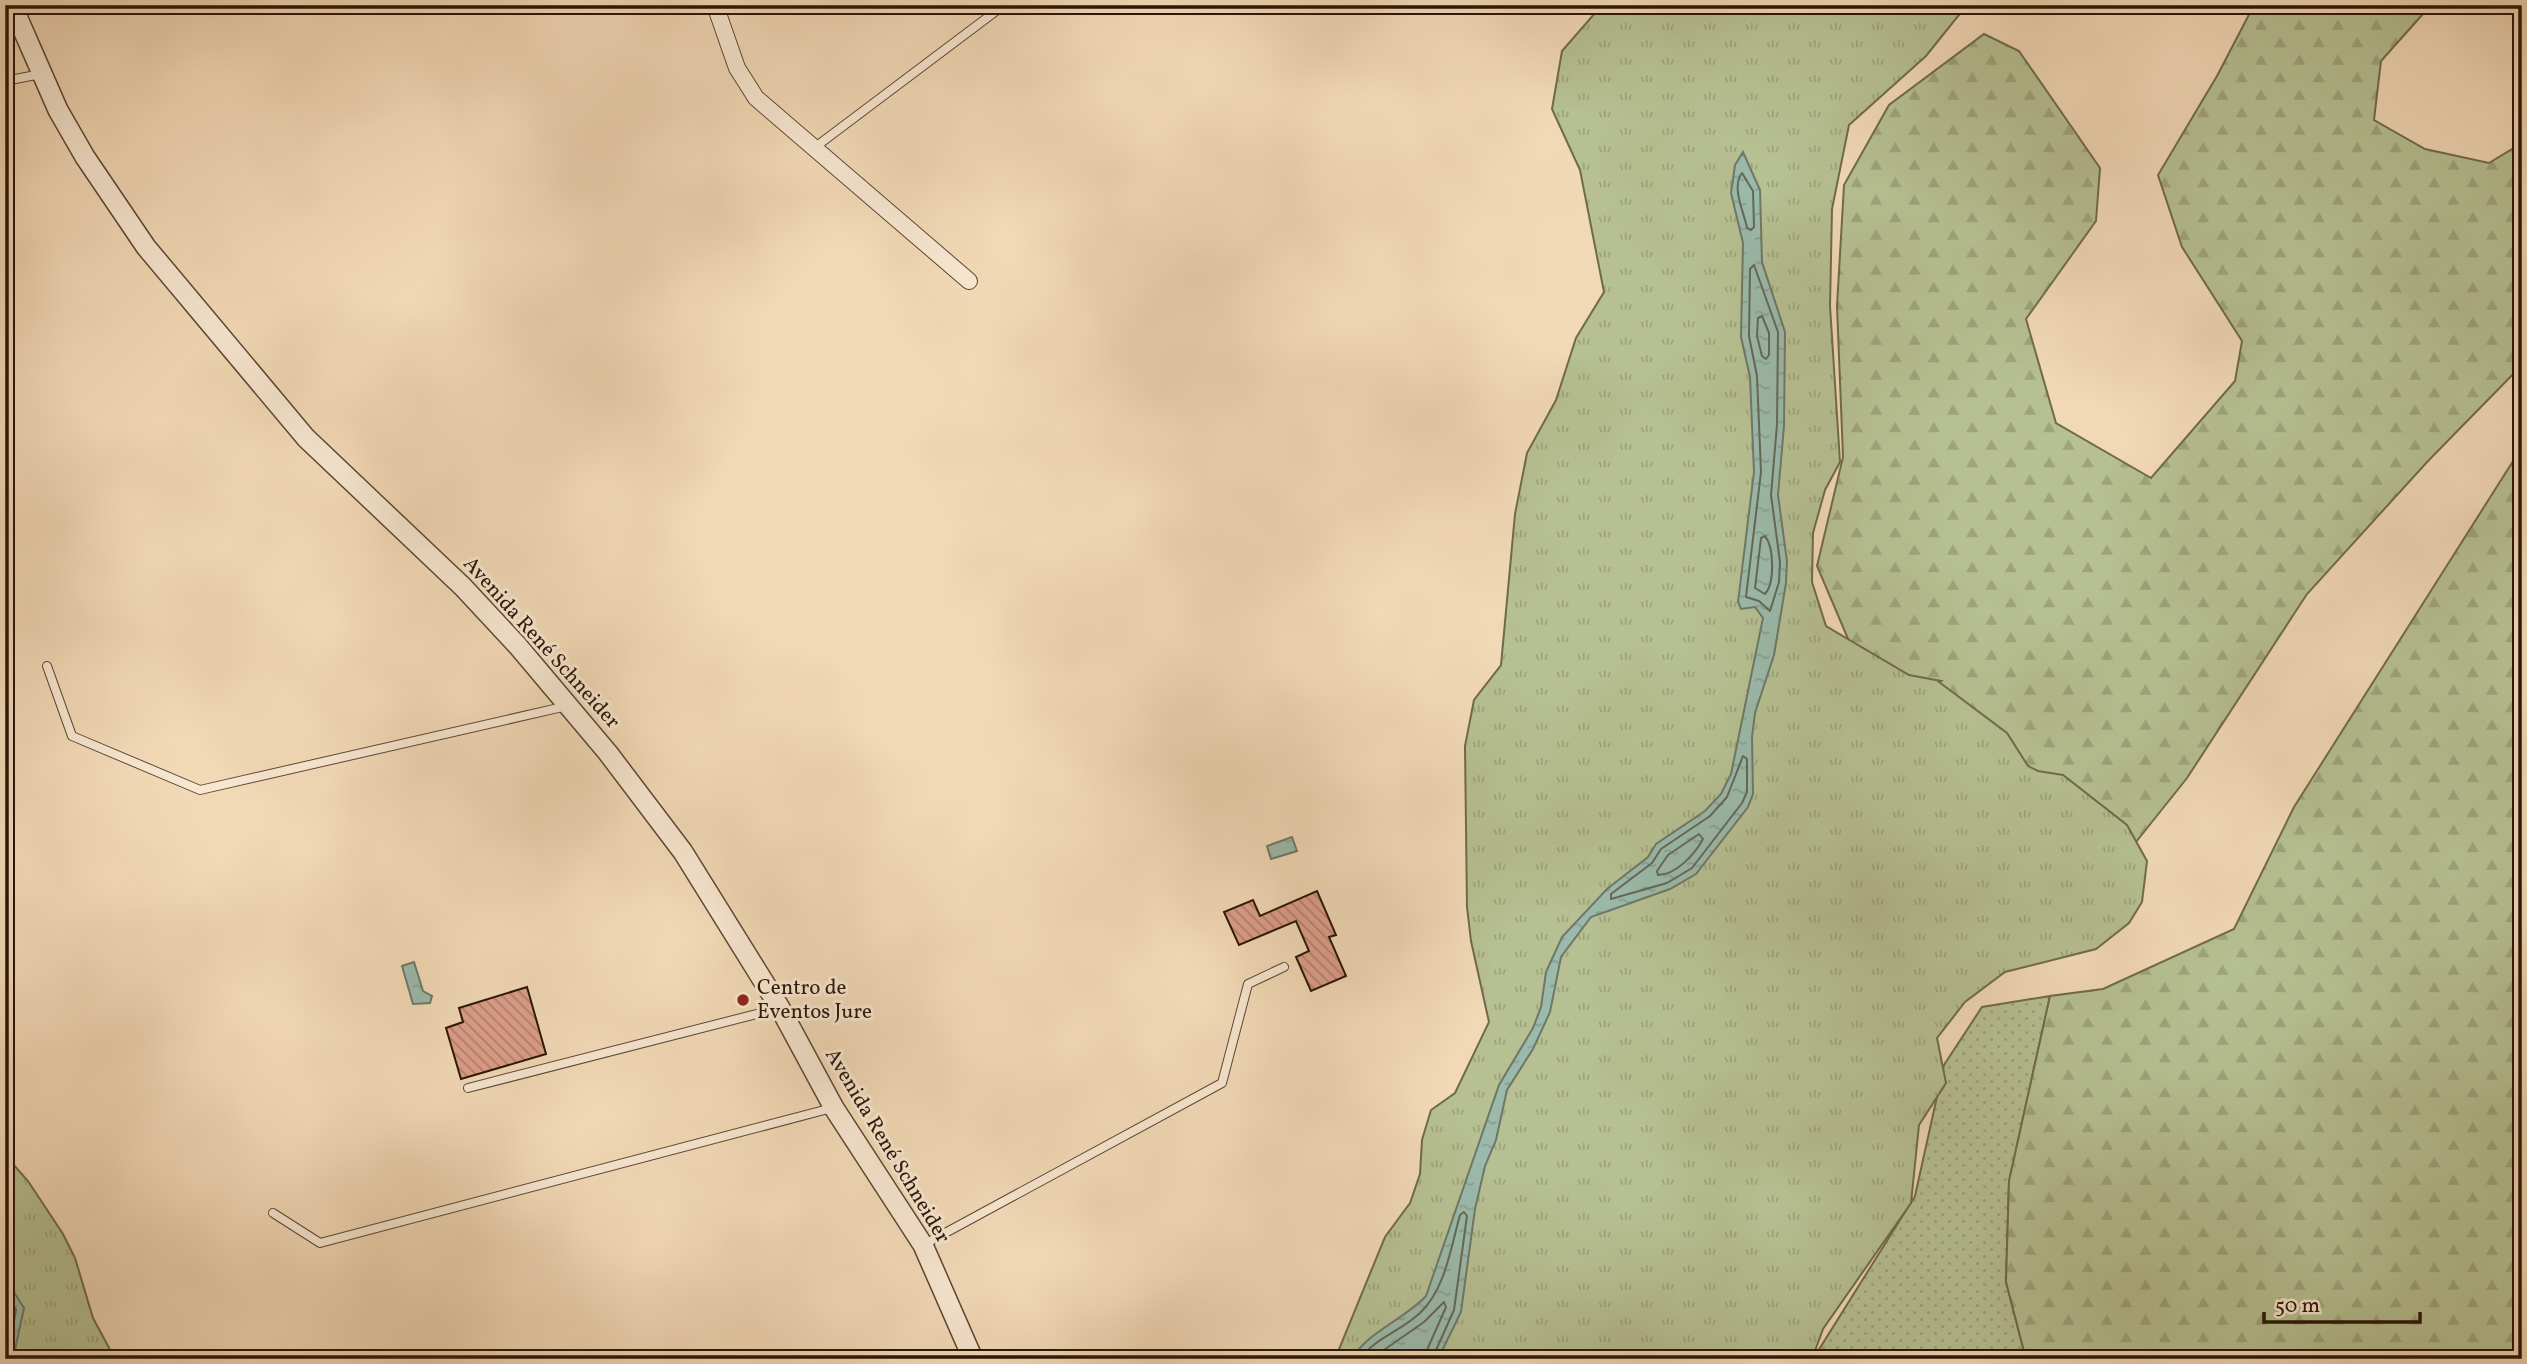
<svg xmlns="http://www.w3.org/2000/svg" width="2527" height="1364" font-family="Vollkorn,serif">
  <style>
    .grass { fill: url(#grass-dots); stroke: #706a4c; stroke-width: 2 }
    .forest { fill: url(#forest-firs); stroke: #706a4c; stroke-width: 2 }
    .park { fill: url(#park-tufts); stroke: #706a4c; stroke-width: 2 }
    .water { fill: url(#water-ripples); stroke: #6e7869; stroke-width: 2 }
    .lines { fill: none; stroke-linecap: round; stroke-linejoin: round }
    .shore { stroke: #626859; stroke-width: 2 }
    .building { fill: url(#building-back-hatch); stroke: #2a1507; stroke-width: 2 }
    .service-casing { stroke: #5c4633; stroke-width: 10 }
    .minor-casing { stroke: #5c4633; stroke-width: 18 }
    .tertiary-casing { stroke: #5c4633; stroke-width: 22 }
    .service { stroke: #f7e6d0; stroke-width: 8 }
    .minor { stroke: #f7e6d0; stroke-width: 16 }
    .tertiary { stroke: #f7e6d0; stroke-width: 19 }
    .poi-dot { fill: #8f2418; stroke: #f7e6d0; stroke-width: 2.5 }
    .labels { text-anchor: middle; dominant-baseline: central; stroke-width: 6; stroke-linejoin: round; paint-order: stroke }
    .street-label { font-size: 21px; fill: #2a1507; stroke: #f7e6d0 }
    .poi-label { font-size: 21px; fill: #2a1507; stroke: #f7e6d0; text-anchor: start }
  </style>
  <defs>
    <pattern id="grass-dots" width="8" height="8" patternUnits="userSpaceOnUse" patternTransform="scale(1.75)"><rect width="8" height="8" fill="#b6c092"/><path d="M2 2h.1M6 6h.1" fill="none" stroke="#9da47c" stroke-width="1.8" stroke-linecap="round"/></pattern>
    <pattern id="forest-firs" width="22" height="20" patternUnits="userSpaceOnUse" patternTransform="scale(1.75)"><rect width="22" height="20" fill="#b6c092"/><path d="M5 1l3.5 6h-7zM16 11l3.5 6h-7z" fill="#9da47c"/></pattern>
    <pattern id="park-tufts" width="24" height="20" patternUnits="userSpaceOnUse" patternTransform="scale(1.75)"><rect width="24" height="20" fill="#b6c092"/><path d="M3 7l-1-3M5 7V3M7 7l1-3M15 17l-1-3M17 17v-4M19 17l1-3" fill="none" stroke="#9da47c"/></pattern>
    <pattern id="water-ripples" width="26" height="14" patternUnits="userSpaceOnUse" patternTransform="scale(1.75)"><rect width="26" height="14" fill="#9bbaab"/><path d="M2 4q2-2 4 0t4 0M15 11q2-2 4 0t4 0" fill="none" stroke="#869f92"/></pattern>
    <pattern id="building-back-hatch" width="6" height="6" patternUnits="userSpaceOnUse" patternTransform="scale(1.75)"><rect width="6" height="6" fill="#dd9e8a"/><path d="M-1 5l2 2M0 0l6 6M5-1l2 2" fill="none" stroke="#b3806f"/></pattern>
  </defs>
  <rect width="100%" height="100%" fill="#f2d9b6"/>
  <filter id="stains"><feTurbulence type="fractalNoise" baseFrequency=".00286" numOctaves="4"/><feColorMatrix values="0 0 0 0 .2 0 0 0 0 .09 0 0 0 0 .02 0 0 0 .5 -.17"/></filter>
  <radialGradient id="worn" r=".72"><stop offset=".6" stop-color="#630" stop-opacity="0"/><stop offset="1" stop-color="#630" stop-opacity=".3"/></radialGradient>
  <path class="grass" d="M2050,996L2009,1181L2006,1282L2026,1359H1813L1915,1196L1944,1065L1982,1007Z"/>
  <path class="forest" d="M2254,5H2431L2381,61L2374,120L2425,149L2489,163L2522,143V365L2428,461L2307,594L2187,778L2124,857L1860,667L1817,566L1843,457L1837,306L1844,185L1889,105L1984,34L2019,51L2100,168L2096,221L2026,319L2056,423L2151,478L2235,381L2242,341L2182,247L2158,175L2217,76Z
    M2522,447V1359H2026L2006,1282L2009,1181L2050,996L2103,989L2234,929L2294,807Z"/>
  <path class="park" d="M1602,5H1967L1926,56L1849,125L1832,209L1830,306L1840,462L1825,490L1813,533L1812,582L1826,626L1909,675L1941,681L1939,682L2007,733L2028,766L2038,771L2063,775L2127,825L2147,861L2142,902L2129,923L2096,949L2005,972L1965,1002L1937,1038L1946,1083L1919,1125L1911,1203L1823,1329L1812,1359H1335L1385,1237L1410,1203L1420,1174L1422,1140L1431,1110L1455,1093L1489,1022L1471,941L1467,907L1465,746L1474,700L1501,665L1515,514L1527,453L1556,400L1576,338L1604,292L1580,170L1552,109L1562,51Z
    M5,1155L28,1181L63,1234L75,1258L93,1318L115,1359H5Z"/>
  <path class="water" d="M1743,152L1760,190L1762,262L1785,332L1784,426L1778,495L1787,561L1786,583L1774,655L1755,713L1752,737L1753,794L1748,807L1696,874L1670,889L1591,917L1561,957L1550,1012L1533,1049L1507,1090L1496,1140L1485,1166L1475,1209L1461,1312L1438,1359H1352C1367,1332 1405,1319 1426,1296L1499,1085L1533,1028L1541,1007L1546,972L1562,937L1607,889L1648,857L1656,844L1705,811L1721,794L1731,774L1763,618L1755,607L1741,609L1738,602L1754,472L1750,377L1741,337L1743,243L1731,193L1735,165Z
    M1292,837L1297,851L1271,859L1267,846Z
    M414,962L423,991L432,996L430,1003L413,1004L402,966Z
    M5,1278L24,1308L13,1359H5Z"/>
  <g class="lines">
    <path class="shore" d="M1742,173L1753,191L1754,227L1751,230L1747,228C1744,212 1731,187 1742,173Z
      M1754,265L1778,332L1777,425L1771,495L1780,562L1779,582L1770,611L1759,601L1746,597L1761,472L1757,376L1749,336L1750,269Z
      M1762,316L1769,333V355L1766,359L1762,356L1757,336L1758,318Z
      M1765,536C1774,547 1775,583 1765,594L1755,588L1761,538Z
      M1743,756L1747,759V792L1742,803L1692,868L1667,883L1611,899V894L1652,863L1661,849L1710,816L1727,797Z
      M1699,834L1703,839C1695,854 1676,875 1658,875L1657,871L1668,855Z
      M5,1292L16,1310L7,1359
      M1360,1359C1375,1338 1401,1331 1420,1313C1445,1290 1451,1247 1460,1215L1464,1212L1467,1216L1454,1310L1432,1359
      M1371,1359L1424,1322L1444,1302L1446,1307L1423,1359"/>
  </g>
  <path class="building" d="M1317,891L1336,935L1329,937L1346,976L1311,991L1296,957L1309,951L1296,921L1239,945L1224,912L1253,900L1260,916Z
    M527,987L546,1054L461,1079L446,1028L463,1022L459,1008Z"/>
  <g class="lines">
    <g class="service-casing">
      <path id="service" d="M5,81L41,74
        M814,148L1004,5
        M47,666L72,736L200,790L567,706
        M468,1088L780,1008
        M273,1213L320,1243L832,1108
        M923,1245L1222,1083L1248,984L1284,967"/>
    </g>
    <g class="minor-casing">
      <path id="minor" d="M715,5L737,68L756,98L969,281"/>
    </g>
    <g class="tertiary-casing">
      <path id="tertiary" d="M12,5L58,110L85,157L146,247L306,438L463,587L517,645L608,753L683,852L780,1008L834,1108L923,1245L973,1359"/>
    </g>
    <use href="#service" class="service"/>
    <use href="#minor" class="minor"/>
    <use href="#tertiary" class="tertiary"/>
  </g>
  <circle class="poi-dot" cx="743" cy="1000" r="7"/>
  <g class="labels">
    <g class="street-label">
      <text transform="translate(541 643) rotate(48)">Avenida René Schneider</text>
      <text transform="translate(887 1146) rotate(59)">Avenida René Schneider</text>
    </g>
    <g class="poi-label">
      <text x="757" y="988">Centro de<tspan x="757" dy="24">Eventos Jure</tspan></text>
    </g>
  </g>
  <rect width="2527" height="1364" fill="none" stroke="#f2d9b6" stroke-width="28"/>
  <rect x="7" y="7" width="2513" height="1350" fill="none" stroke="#2a1507" stroke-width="3.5"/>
  <rect x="14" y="14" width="2499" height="1336" fill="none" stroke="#2a1507" stroke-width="2"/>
  <path d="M2264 1312v10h156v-10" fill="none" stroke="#2a1507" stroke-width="3.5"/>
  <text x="2275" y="1312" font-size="21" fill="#2a1507" stroke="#f7e6d0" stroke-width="5" paint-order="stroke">50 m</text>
  <rect width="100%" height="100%" filter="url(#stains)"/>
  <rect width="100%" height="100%" fill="url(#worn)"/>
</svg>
